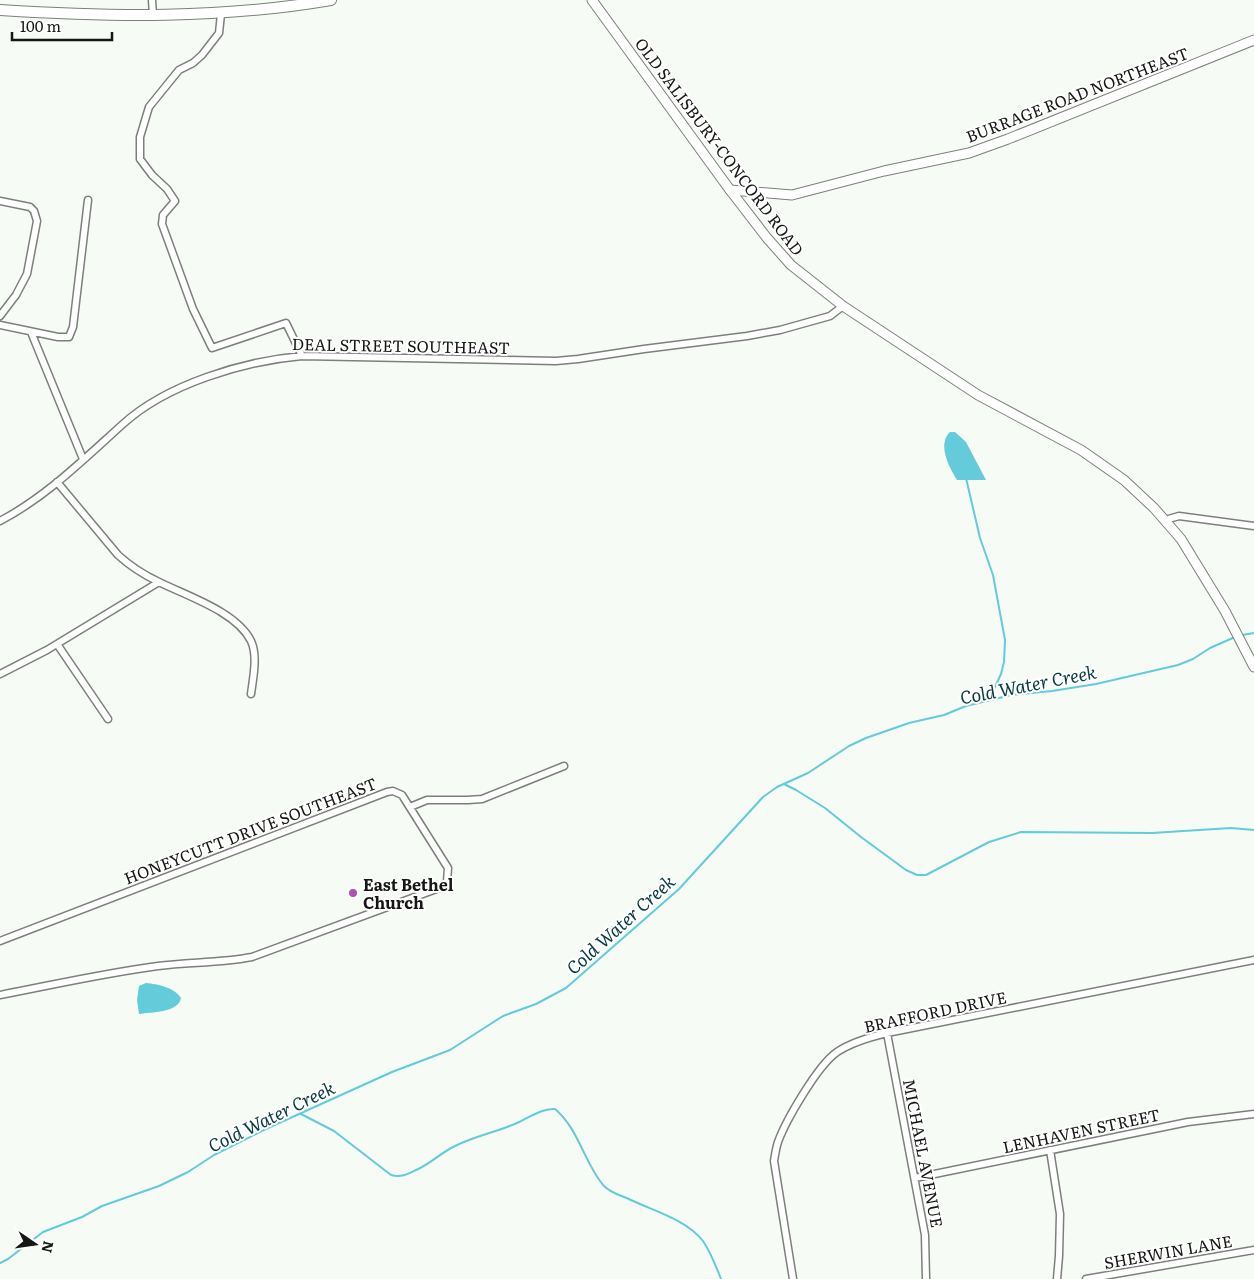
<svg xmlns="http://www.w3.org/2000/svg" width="1254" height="1279" font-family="Literata,serif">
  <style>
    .water { fill: #63cbd9 }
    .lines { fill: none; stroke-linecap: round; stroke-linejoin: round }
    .stream { stroke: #63cbd9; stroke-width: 2 }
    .minor-casing { stroke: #7c807b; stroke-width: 9 }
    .tertiary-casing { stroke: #7c807b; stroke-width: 11 }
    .secondary-casing { stroke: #7c807b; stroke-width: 11 }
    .primary-casing { stroke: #7c807b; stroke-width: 12 }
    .minor { stroke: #fff; stroke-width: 6 }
    .tertiary { stroke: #fff; stroke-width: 9 }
    .secondary { stroke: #fff; stroke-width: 9 }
    .primary { stroke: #fff; stroke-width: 10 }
    .poi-dot { fill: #b14fb6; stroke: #fff; stroke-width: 2 }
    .labels { text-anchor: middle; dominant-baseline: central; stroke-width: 4; stroke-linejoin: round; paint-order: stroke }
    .street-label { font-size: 16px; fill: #161715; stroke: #fff }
    .poi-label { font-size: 16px; font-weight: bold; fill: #161715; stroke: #fff; text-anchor: start }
    .water-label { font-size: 18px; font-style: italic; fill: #083b41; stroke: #fff }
  </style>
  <rect width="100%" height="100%" fill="#f6fbf5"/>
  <path class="water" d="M950,432H955L966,442L986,480H957C949,467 937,445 950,432Z
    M146,983C158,984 175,988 181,998C178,1013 151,1012 139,1014L137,1000L139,986Z"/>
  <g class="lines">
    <path class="stream" d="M966,478L980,538L993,575L1005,640L1004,662L1001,674L989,700
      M1242,635L1254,633
      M784,784L796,790L825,808L861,837L906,870L917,875H926L989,842L1021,832L1152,833L1231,828L1254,830
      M301,1114L334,1131L391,1175C401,1178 408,1174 416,1170C430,1164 442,1152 455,1146C475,1136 497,1132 517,1123C528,1118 542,1108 555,1109C579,1129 585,1165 604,1186C612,1194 621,1195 631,1200C654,1211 687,1220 703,1241C711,1253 716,1266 721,1279
      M0,1263L8,1259L43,1232L82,1217L102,1206L159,1186L188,1172L214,1155L268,1128L392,1072L450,1050L503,1016L536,1004L566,988L679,889L763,797L777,787L808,773L849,746L866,738L909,723L944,715L966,706L1011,695L1052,691L1096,684L1178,665L1193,659L1210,648L1235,637"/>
    <g class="minor-casing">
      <path id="minor" d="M152,0L153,15
        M221,14L219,33L202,55L193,63L179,70L149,107L140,137V159L152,175L167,189L175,201L163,215L162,224L193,309L212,348L286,323L302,356
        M0,201L30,207L34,211L37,221L27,274L16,295L0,316
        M0,325L58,337H69L73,327L88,200
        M31,332L83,459
        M57,482L118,555C130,566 144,575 159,582C187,596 237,612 251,641C258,656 253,678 251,694
        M1165,520L1179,516L1254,526
        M0,521C46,497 84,459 123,424C167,384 244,361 302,356L556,361L578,359L644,349L747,336L780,330L830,316L843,306
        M57,644L108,719
        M0,674L47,650L159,582
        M410,807L427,800H468L482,799L564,766
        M0,941L387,792L393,791L402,795L448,868L447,882L442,887L431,891L252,957C221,963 189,962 158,966C105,973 52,985 0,995
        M887,1033L925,1235L926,1279
        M1050,1150L1060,1214L1059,1256L1057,1279
        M915,1178L1188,1122L1254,1114
        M793,1279L774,1161C775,1155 776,1148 778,1142C786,1120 818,1065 837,1052C852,1042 870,1037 887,1033L1254,960
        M1086,1279L1254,1250"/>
    </g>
    <g class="tertiary-casing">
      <path id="tertiary" d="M730,190L792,195L884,171L969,153L1008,139L1254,40"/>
    </g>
    <g class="secondary-casing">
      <path id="secondary" d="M592,0L730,190L767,238L791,265L843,306L978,395L1081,450L1124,480L1154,508L1181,539L1225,611L1254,667"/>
    </g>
    <g class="primary-casing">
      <path id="primary" d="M0,10C113,17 219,19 331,0"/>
    </g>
    <use href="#minor" class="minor"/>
    <use href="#tertiary" class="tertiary"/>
    <use href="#secondary" class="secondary"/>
    <use href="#primary" class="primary"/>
  </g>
  <circle class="poi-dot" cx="353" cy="893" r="5"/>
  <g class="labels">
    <g class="street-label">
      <text transform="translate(1077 94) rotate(-21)">BURRAGE ROAD NORTHEAST</text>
      <text transform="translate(720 146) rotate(53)">OLD SALISBURY-CONCORD ROAD</text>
      <text transform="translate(401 345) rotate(1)">DEAL STREET SOUTHEAST</text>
      <text transform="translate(250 830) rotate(-21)">HONEYCUTT DRIVE SOUTHEAST</text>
      <text transform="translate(935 1011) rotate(-12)">BRAFFORD DRIVE</text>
      <text transform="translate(1081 1130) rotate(-12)">LENHAVEN STREET</text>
      <text transform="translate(924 1153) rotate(79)">MICHAEL AVENUE</text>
      <text transform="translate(1168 1251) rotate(-10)">SHERWIN LANE</text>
    </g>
    <g class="poi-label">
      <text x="363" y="884">East Bethel<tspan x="363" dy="18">Church</tspan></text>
    </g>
    <g class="water-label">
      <text transform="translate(1028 684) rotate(-11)">Cold Water Creek</text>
      <text transform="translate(620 924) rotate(-42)">Cold Water Creek</text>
      <text transform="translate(271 1116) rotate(-26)">Cold Water Creek</text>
    </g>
  </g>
  <g transform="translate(35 1244) rotate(103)" stroke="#ffffff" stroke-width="4" paint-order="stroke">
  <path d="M0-4L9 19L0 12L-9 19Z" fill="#161715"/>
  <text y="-8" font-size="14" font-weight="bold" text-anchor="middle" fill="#161715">N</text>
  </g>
  <path d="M12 32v8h100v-8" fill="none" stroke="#161715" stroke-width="2.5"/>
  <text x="20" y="32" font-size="15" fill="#161715" stroke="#ffffff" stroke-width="4" paint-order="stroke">100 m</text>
</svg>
